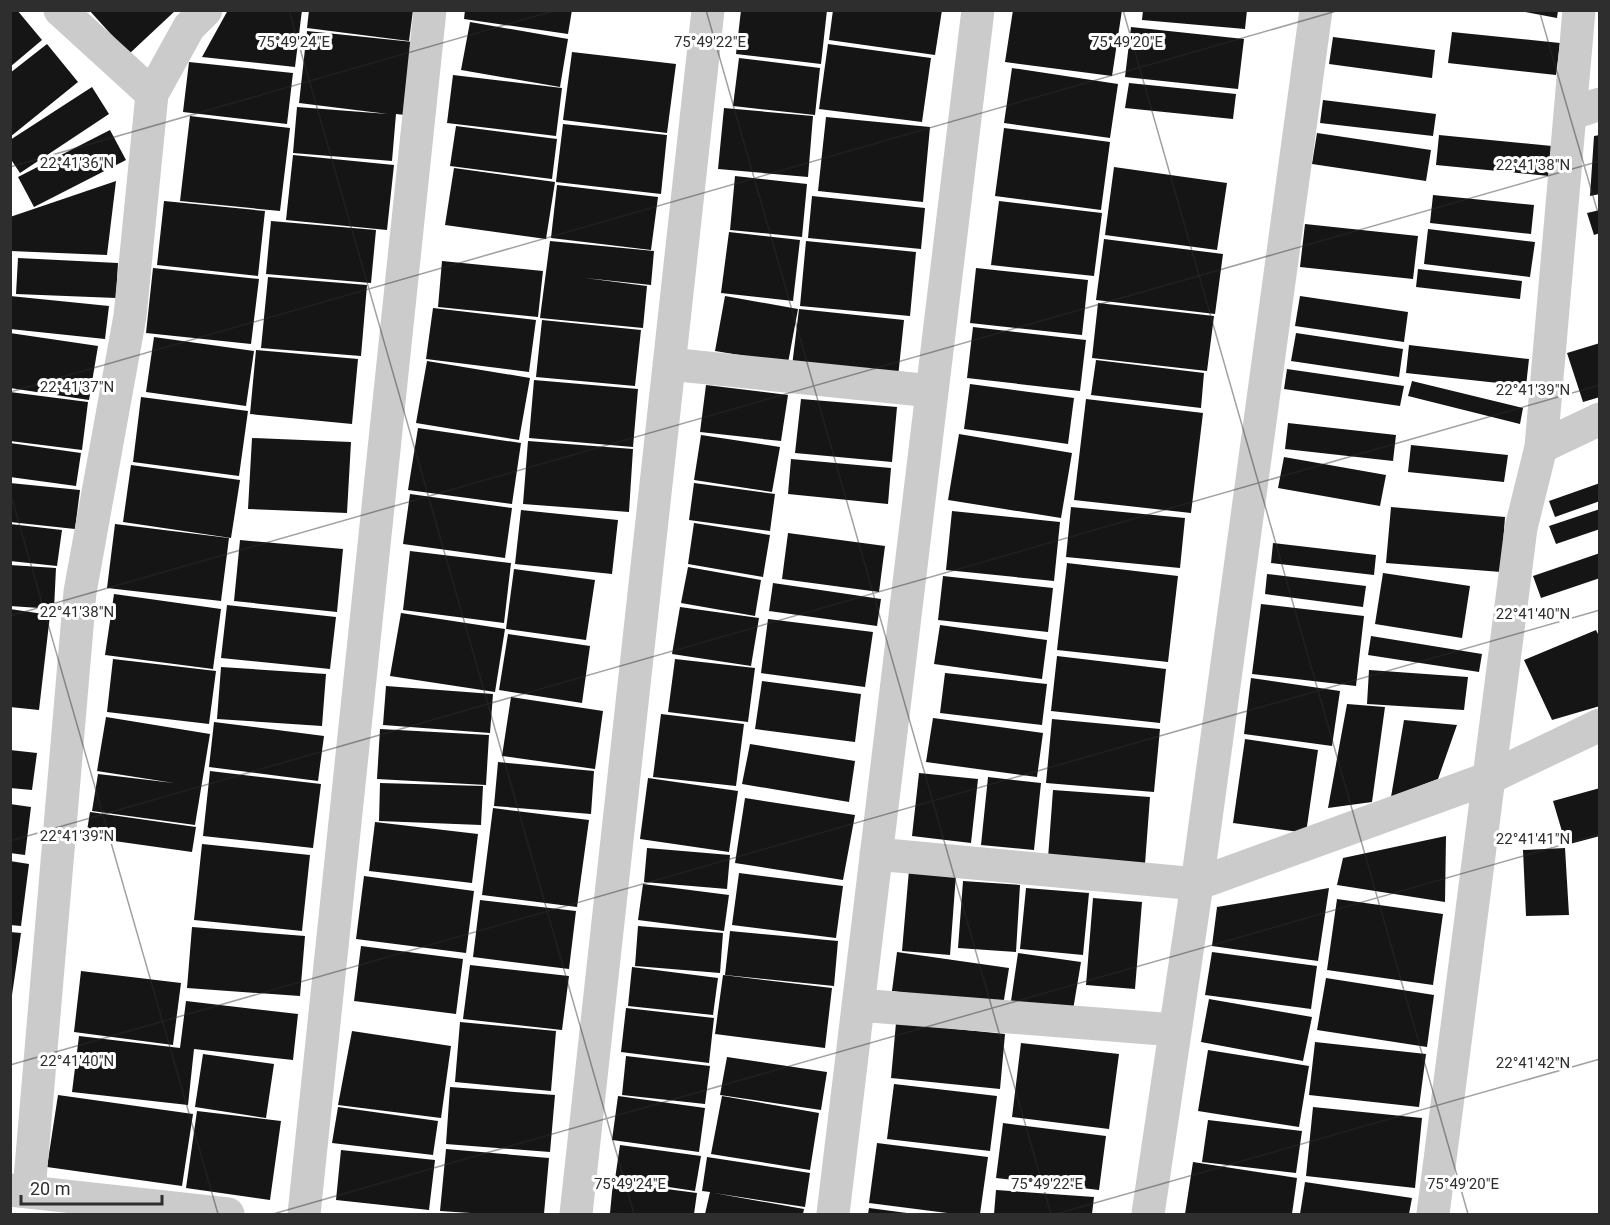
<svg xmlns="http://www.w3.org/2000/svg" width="1610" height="1225" font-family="Roboto,sans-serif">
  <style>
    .building { fill: #151515 }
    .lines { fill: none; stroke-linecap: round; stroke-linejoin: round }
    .minor { stroke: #cbcbcb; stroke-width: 33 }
    .ticks { fill: none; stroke: #2e2e2e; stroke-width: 1.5; stroke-opacity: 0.45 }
    .ticks-label { font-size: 15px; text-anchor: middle; fill: #2e2e2e; stroke: #fff; stroke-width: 6; stroke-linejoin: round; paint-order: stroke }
  </style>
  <rect width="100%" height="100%" fill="#fff"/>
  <path class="building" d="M10,10H17L42,40L10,67Z
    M89,10H176L129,54Z
    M228,10H302L295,67L202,57Z
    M309,10H413L409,41L307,28Z
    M465,10H572L568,34L464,19Z
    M741,10H827L821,64L736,54Z
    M833,10H942L935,55L829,40Z
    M1013,10H1122L1112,76L1005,62Z
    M1143,10H1247L1245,29L1142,20Z
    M1514,10H1558L1557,18Z
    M470,22L568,39L560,87L461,70Z
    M1131,27L1244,39L1238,89L1125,77Z
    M307,31L413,42L405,115L396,114L392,161L293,153L297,107L388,114L299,103Z
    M1452,32L1560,43L1556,75L1448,63Z
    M1333,37L1435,50L1432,78L1329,64Z
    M47,44L78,82L10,137V73Z
    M828,44L931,58L922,122L819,109Z
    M572,52L676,64L667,133L563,120Z
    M739,58L820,68L815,115L733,106Z
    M189,62L293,73L287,124L183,112Z
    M1012,68L1118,84L1110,138L1004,123Z
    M453,75L562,88L556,136L447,123Z
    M1129,83L1236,94L1233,119L1125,108Z
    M92,87L109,114L20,173L10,158V140Z
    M1323,100L1436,114L1433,136L1320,123Z
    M724,108L813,116L808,177L718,169Z
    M190,116L290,128L280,211L180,201Z
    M826,117L930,127L923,202L818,191Z
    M563,124L667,135L661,194L556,182Z
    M456,126L557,139L552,179L450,166Z
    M1004,128L1110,142L1101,210L995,196Z
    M110,130L126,160L34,207L18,177Z
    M1317,133L1431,150L1426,181L1312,164Z
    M1439,135L1552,146L1549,176L1436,165Z
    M1600,135V194L1590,196L1594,136Z
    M293,155L394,165L387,230L286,220Z
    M1114,167L1227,183L1217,250L1105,235Z
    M454,168L555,182L546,239L445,225Z
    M735,176L807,184L802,237L730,230Z
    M116,181L107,255L10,251V217Z
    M557,185L658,197L651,250L551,238Z
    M1433,195L1534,205L1531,234L1430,223Z
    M812,196L925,208L921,249L808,238Z
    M164,201L265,211L258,276L157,265Z
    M999,201L1102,213L1094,276L991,265Z
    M1600,210V233L1594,235L1587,213Z
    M271,221L376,230L371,283L266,274Z
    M1305,224L1418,236L1413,279L1300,267Z
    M1428,229L1535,242L1530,277L1424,264Z
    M729,232L800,240L793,301L721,293Z
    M1104,239L1223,254L1215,314L1096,300Z
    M550,241L654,251L651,285L585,278L647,286L643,328L540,318Z
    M806,241L916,252L910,316L800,306Z
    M18,258L118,263L116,298L16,294Z
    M442,261L543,271L538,317L438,307Z
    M153,268L259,279L251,344L146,333Z
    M976,268L1088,280L1082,335L970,323Z
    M1418,269L1522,281L1520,299L1416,287Z
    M268,277L367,285L361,356L261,348Z
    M10,296L109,306L105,339L10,329Z
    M725,296L798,309L788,363L715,351Z
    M1300,296L1408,312L1404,342L1295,326Z
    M1098,303L1214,316L1207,371L1092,358Z
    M433,308L536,320L529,372L426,359Z
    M799,309L904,320L898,377L792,366Z
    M542,320L641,330L635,386L536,377Z
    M973,327L1086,340L1080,391L967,378Z
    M10,333L98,346L89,400L10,388Z
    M1296,333L1403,349L1399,377L1291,361Z
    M154,337L254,351L246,406L146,392Z
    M1600,343V397L1583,402L1567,353Z
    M1409,345L1529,359L1526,386L1406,373Z
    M256,350L358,359L352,424L250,414Z
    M1096,360L1204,373L1201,408L1091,395Z
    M427,361L530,378L519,440L416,423Z
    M1287,369L1404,386L1400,406L1284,389Z
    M534,380L638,389L633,447L529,438Z
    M1412,381L1523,408L1520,424L1408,396Z
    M970,384L1074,398L1068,444L964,429Z
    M706,385L788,395L781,441L700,432Z
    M10,392L88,402L82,450L10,441Z
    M141,397L248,411L239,476L133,462Z
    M801,399L897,407L892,462L795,453Z
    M1086,399L1203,413L1191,513L1074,500Z
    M1288,423L1396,435L1393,461L1285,449Z
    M418,428L521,443L512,504L408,490Z
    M959,434L1072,453L1061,518L948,500Z
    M701,435L780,447L772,492L694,480Z
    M252,438L351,442L347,513L248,509Z
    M528,441L633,449L629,512L523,504Z
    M10,443L81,453L76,486L10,477Z
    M1411,445L1508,455L1504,482L1408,472Z
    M1284,457L1386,475L1380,506L1278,488Z
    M791,459L891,468L888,504L788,494Z
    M131,465L240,480L231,538L123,522Z
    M10,483L80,490L75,529L10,522Z
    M694,483L775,494L770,531L689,520Z
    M1600,483V501L1555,517L1549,501Z
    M410,494L512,508L505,558L403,544Z
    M1071,507L1185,518L1180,568L1066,557Z
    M1391,507L1505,517L1501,572L1386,563Z
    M1600,509V529L1556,544L1549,526Z
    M521,510L618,520L612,574L515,564Z
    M952,511L1060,522L1054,581L946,570Z
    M694,523L770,535L763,577L688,564Z
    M10,524L62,530L57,566L10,561Z
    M115,524L229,538L221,601L107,588Z
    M788,533L885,546L879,592L782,579Z
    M240,540L343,549L337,612L234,601Z
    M1273,543L1376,555L1374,575L1271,563Z
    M410,551L511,563L504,623L403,610Z
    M1600,553V578L1541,598L1533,576Z
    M1067,563L1178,576L1168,662L1057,650Z
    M10,565L56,568L54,609L10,606Z
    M688,567L761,580L755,616L681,603Z
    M514,569L595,580L586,640L506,629Z
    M1383,573L1470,586L1462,638L1375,624Z
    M1267,574L1366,586L1363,607L1265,594Z
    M943,576L1053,588L1048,632L938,620Z
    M773,583L881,599L877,626L769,611Z
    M114,594L221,609L213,669L105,655Z
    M1261,604L1364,616L1356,686L1252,674Z
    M227,605L336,617L330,669L221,658Z
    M680,607L759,618L751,666L672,654Z
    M10,609L50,615L39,710L10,707Z
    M401,613L505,629L495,692L390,676Z
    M768,619L873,632L865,687L761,673Z
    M940,625L1047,640L1042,679L934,664Z
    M1596,630L1600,638V706L1552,720L1524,660Z
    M508,634L590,646L582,703L499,690Z
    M1371,636L1482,654L1479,672L1368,655Z
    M1057,656L1166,669L1160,723L1051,711Z
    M113,659L216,671L209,724L107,712Z
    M675,659L755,668L748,722L668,712Z
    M221,667L326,674L322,726L217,719Z
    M1369,670L1468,677L1464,710L1367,704Z
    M945,673L1047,684L1042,725L940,713Z
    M1251,678L1340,691L1332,746L1244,734Z
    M762,681L861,694L855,742L755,729Z
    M386,686L493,694L490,733L383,725Z
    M511,697L603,711L595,769L502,756Z
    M1347,704L1385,707L1372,802L1328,808Z
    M661,714L744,724L736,786L653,777Z
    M106,717L210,734L195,825L92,811L98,774L174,783L97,771Z
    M933,718L1043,733L1037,777L926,762Z
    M1052,719L1160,729L1154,792L1046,783Z
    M1404,720L1457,725L1438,779L1391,797Z
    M214,722L324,736L318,781L209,767Z
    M380,729L489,735L486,785L377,779Z
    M1245,739L1318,750L1306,833L1233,823Z
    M750,744L855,761L849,802L742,784Z
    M10,750L37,753L32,790L10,788Z
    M498,762L594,771L591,814L494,806Z
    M210,771L321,784L313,848L203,836Z
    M919,773L978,779L971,843L912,836Z
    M988,777L1041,783L1034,850L981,845Z
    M648,778L738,791L729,852L640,839Z
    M380,783L483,786L481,825L379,821Z
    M1600,788V836L1566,845L1553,801Z
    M1053,790L1150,797L1145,864L1048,858Z
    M745,798L855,815L843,880L735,863Z
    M10,804L31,807L25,855L10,853Z
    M493,808L589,820L577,907L482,895Z
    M90,812L196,827L192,852L86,837Z
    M375,822L478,834L472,883L369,871Z
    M1446,836L1445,902L1337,885L1343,858Z
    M202,844L310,855L302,931L194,920Z
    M647,848L730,855L727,889L644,882Z
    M1565,848L1569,915L1526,916L1523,850Z
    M10,861L29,864L21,926L10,925Z
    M909,870L956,874L950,955L902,951Z
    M739,873L843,886L836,938L732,925Z
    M364,876L474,891L466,953L356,939Z
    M963,881L1020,885L1016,952L958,948Z
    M643,884L729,895L724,931L638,920Z
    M1026,888L1089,893L1083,955L1020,949Z
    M1329,888L1318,961L1212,946L1217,907Z
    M1093,898L1142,902L1135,989L1086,985Z
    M1337,899L1443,914L1433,985L1327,970Z
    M480,900L576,911L569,969L473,957Z
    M638,926L723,933L720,973L635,966Z
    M192,927L305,936L300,996L187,988Z
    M730,931L838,941L834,986L725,975Z
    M10,932L21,933L12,995H10Z
    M361,946L463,959L456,1014L354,1001Z
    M897,952L1009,968L1003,1006L892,991Z
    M1212,952L1317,966L1311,1009L1205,995Z
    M1018,953L1081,962L1073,1010L1011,1001Z
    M470,965L569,976L562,1030L463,1019Z
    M632,967L718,978L713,1015L628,1006Z
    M81,971L181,983L173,1045L74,1032Z
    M723,975L832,988L825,1048L715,1034Z
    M1326,978L1434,995L1427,1047L1317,1030Z
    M1209,999L1312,1017L1303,1061L1201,1042Z
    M186,1001L298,1014L293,1060L194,1049L188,1105L72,1092L79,1036L180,1048Z
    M626,1008L714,1018L709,1063L621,1052Z
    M460,1022L556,1031L551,1091L455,1082Z
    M896,1023L1005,1034L1000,1089L891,1078Z
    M352,1031L451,1046L441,1118L338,1105Z
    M1315,1042L1426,1054L1419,1107L1309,1095Z
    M1021,1043L1119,1054L1109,1129L1012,1117Z
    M1208,1050L1309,1066L1299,1127L1198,1111Z
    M203,1054L274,1064L266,1118L195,1107Z
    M626,1056L710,1066L705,1104L622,1095Z
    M727,1057L827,1072L821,1110L720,1095Z
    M894,1084L997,1096L990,1151L887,1139Z
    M450,1087L555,1095L550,1152L446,1144Z
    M58,1095L193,1114L182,1186L47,1167Z
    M618,1096L705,1108L699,1152L612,1140Z
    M722,1096L819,1113L810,1170L711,1154Z
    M338,1107L438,1121L433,1155L332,1143Z
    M1313,1107L1422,1118L1415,1188L1306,1176Z
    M197,1111L281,1121L270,1200L186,1188Z
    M1208,1120L1302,1131L1296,1173L1202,1162Z
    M1003,1123L1106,1136L1099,1190L996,1178Z
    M877,1143L988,1157L980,1214H955L869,1203Z
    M620,1145L701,1156L695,1191L615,1179Z
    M446,1149L549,1158L544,1214H486L440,1211Z
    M341,1150L435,1160L429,1210L336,1200Z
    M707,1157L810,1173L805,1207L714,1193L804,1209L803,1214H705L710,1192L702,1191Z
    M1193,1162L1297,1178L1292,1214H1185Z
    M613,1182L697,1193L694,1214L610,1213Z
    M1305,1182L1412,1198L1409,1214H1300Z
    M996,1190L1094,1197L1092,1214H994Z
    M869,1208L907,1213V1214H868Z"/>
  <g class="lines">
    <path class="minor" d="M60,10L152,94
      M1570,114L1600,104
      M669,364L932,391
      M1541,447L1600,419
      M876,854L1197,884L1489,778L1600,725
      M858,1005L1175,1030
      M10,1190L228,1214
      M29,1191L80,592L130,316L152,94L189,27L206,10
      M304,1214L430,10
      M576,1214L708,10
      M833,1214L978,10
      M1148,1214L1197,884L1316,10
      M1433,1214L1521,528L1541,447L1579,10"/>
  </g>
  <path class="ticks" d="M289,10L634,1214M706,10L1051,1214M1123,10L1468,1214M1539,10L1600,220M10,167L557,10M10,392L1340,10M10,492L218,1214M10,616L1600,161M10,841L1600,385M10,1065L1600,610M273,1214L1600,834M1056,1214L1600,1059"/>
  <g class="ticks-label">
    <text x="294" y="47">75°49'24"E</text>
    <text x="710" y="47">75°49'22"E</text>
    <text x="1127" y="47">75°49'20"E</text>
    <text x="77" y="168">22°41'36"N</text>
    <text x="1533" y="170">22°41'38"N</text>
    <text x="77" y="392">22°41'37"N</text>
    <text x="1533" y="395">22°41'39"N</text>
    <text x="77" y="617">22°41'38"N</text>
    <text x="1533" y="619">22°41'40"N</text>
    <text x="77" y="841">22°41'39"N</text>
    <text x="1533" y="844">22°41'41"N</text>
    <text x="77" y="1066">22°41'40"N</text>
    <text x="1533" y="1068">22°41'42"N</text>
    <text x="630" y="1189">75°49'24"E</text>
    <text x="1047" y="1189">75°49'22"E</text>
    <text x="1463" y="1189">75°49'20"E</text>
  </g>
  <rect width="1610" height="1225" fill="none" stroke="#2e2e2e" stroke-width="24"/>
  <path d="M21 1195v9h141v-9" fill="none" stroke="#2e2e2e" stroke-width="3"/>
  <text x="30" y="1195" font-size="18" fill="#2e2e2e" stroke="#ffffff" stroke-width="4.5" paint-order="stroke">20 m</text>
</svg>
